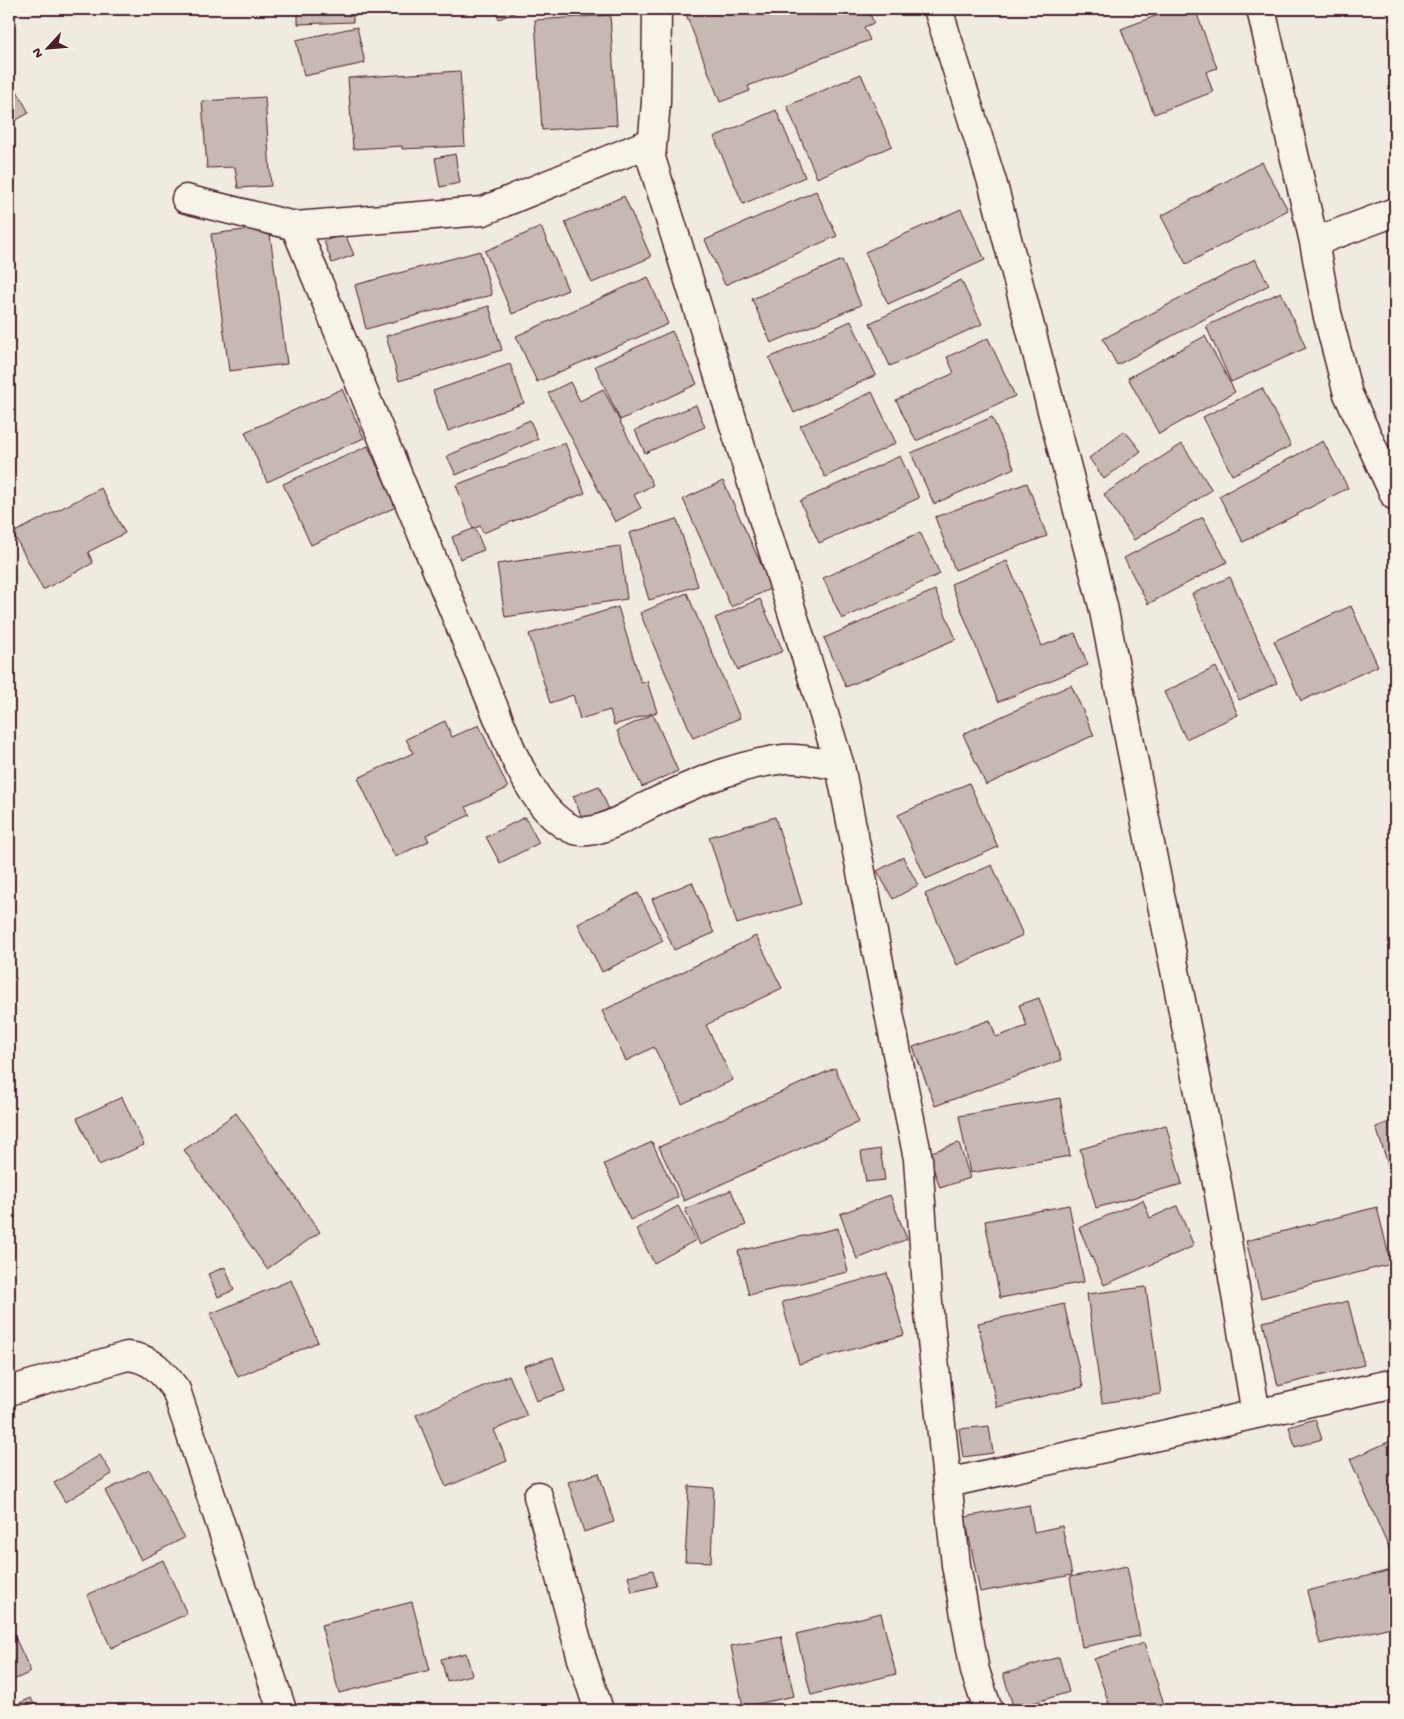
<svg xmlns="http://www.w3.org/2000/svg" width="1404" height="1719" font-family="'Gochi Hand',sans-serif">
  <style>
    .building { fill: #c6b8b3; stroke: #4a1f2b }
    .lines { fill: none; stroke-linecap: round; stroke-linejoin: round }
    .minor-casing { stroke: #4a1f2b; stroke-width: 31 }
    .minor { stroke: #f7f3e8; stroke-width: 28 }
  </style>
  <rect width="100%" height="100%" fill="#f0ebe0"/>
  <filter id="ink" filterUnits="userSpaceOnUse"><feTurbulence type="fractalNoise" baseFrequency=".02" numOctaves="2"/><feDisplacementMap in="SourceGraphic" scale="10" xChannelSelector="R" yChannelSelector="G"/><feConvolveMatrix kernelMatrix="1 2 1 2 8 2 1 2 1" color-interpolation-filters="sRGB"/></filter>
  <g filter="url(#ink)">
    <path class="building" d="M298,9H353V22L298,24Z
      M494,9H523L499,19Z
      M684,9H882L870,14L874,23L864,27L870,40L748,86L750,91L720,102Z
      M1174,9H1195L1217,68L1206,72L1213,92L1154,114L1121,29Z
      M610,15L617,125L542,130L535,20Z
      M357,27L365,63L304,76L296,40Z
      M460,71L465,146L402,149V146L353,149L348,78Z
      M861,74L892,146L817,178L787,106Z
      M9,76L29,113L9,124Z
      M265,97L271,186L238,188L235,167L207,168L202,101Z
      M776,110L805,177L743,204L714,137Z
      M455,154L460,183L440,187L435,158Z
      M1262,162L1288,210L1186,264L1161,216Z
      M816,191L837,236L725,285L705,240Z
      M624,196L651,257L592,283L565,222Z
      M961,209L985,260L888,304L865,252Z
      M269,227L287,364L229,371L211,234Z
      M541,227L568,290L512,314L485,251Z
      M345,234L354,255L332,263L324,241Z
      M480,251L492,295L366,329L355,285Z
      M1255,259L1269,285L1117,365L1103,339Z
      M842,260L861,305L771,343L752,299Z
      M648,277L668,324L537,382L516,336Z
      M961,280L982,324L890,366L870,323Z
      M1281,292L1306,348L1231,382L1206,326Z
      M489,306L502,350L399,381L386,336Z
      M851,321L876,375L794,413L769,358Z
      M672,331L697,384L620,420L595,366Z
      M1205,336L1235,392L1159,434L1128,378Z
      M988,338L1015,396L916,441L896,400L954,373L947,357Z
      M510,364L524,403L448,431L433,391Z
      M570,382L580,401L603,389L653,485L634,495L641,508L615,522L548,393Z
      M1262,388L1291,446L1232,475L1203,417Z
      M342,389L364,438L267,482L245,432Z
      M872,392L896,443L825,477L800,426Z
      M696,405L705,427L645,453L635,430Z
      M992,417L1014,468L934,504L911,453Z
      M530,420L538,439L456,475L447,456Z
      M1125,431L1141,451L1104,479L1089,458Z
      M1323,441L1348,488L1243,542L1219,496Z
      M565,443L585,493L483,533L480,526L473,529L456,485Z
      M1182,444L1212,490L1134,540L1104,494Z
      M368,446L396,507L311,545L283,484Z
      M900,456L919,498L819,543L800,501Z
      M723,481L772,588L731,607L683,499Z
      M1027,483L1047,536L955,570L935,517Z
      M101,488L125,533L88,552L93,563L43,590L13,533Z
      M1203,517L1227,562L1148,604L1124,558Z
      M677,519L698,586L649,600L629,533Z
      M475,528L484,550L460,559L452,537Z
      M920,532L940,574L842,619L823,578Z
      M620,546L627,599L505,617L497,564Z
      M1007,561L1042,646L1075,633L1088,665L998,702L951,584Z
      M1230,577L1277,683L1239,700L1192,594Z
      M935,590L956,639L846,687L824,638Z
      M687,593L740,718L693,738L640,613Z
      M760,599L783,651L738,670L715,618Z
      M1351,606L1378,666L1301,701L1274,641Z
      M618,607L641,683L647,681L657,712L614,725L610,710L580,719L573,695L550,703L529,634Z
      M1216,667L1238,715L1186,739L1164,692Z
      M1071,685L1094,735L986,785L963,734Z
      M653,714L678,771L642,787L617,731Z
      M445,721L452,737L479,725L508,788L466,807L470,815L426,835L429,841L395,857L358,778L413,753L406,739Z
      M969,783L998,847L926,879L898,815Z
      M599,786L609,810L583,820L573,796Z
      M525,817L539,843L500,863L486,837Z
      M775,817L802,904L737,924L709,837Z
      M903,857L918,885L893,899L877,871Z
      M992,865L1023,935L957,965L925,894Z
      M692,882L714,933L674,950L652,899Z
      M638,893L663,941L602,972L578,924Z
      M756,936L782,988L706,1025L733,1080L682,1104L654,1047L626,1061L602,1011Z
      M1039,998L1061,1060L935,1106L913,1047L990,1020L996,1037L1027,1026L1019,1005Z
      M835,1068L859,1122L684,1201L659,1147Z
      M122,1097L144,1145L99,1165L77,1118Z
      M1060,1098L1070,1156L970,1173L959,1116Z
      M236,1113L320,1232L267,1269L184,1150Z
      M1395,1120V1186L1376,1127Z
      M1166,1125L1182,1184L1096,1208L1080,1149Z
      M652,1142L678,1197L630,1220L604,1164Z
      M959,1143L970,1178L940,1188L928,1153Z
      M880,1149L885,1180L866,1182L861,1152Z
      M731,1190L746,1225L700,1245L685,1209Z
      M890,1195L907,1239L857,1259L840,1214Z
      M1143,1200L1150,1218L1177,1206L1194,1246L1104,1285L1079,1228Z
      M1069,1205L1084,1282L1000,1298L985,1221Z
      M678,1206L696,1240L654,1263L636,1229Z
      M1377,1207L1391,1264L1261,1298L1246,1241Z
      M838,1228L848,1272L749,1295L738,1251Z
      M225,1267L234,1290L218,1297L208,1274Z
      M887,1273L904,1335L799,1364L782,1302Z
      M291,1280L318,1342L238,1377L210,1314Z
      M1146,1287L1161,1394L1102,1403L1087,1294Z
      M1348,1301L1364,1365L1278,1386L1263,1322Z
      M1064,1304L1083,1387L997,1407L978,1323Z
      M553,1357L565,1391L536,1401L524,1366Z
      M509,1375L527,1416L494,1430L507,1461L446,1487L416,1415Z
      M1315,1419L1322,1439L1295,1447L1289,1427Z
      M989,1426L993,1453L963,1457L959,1429Z
      M1395,1439V1560H1394L1350,1459Z
      M100,1455L112,1474L65,1502L54,1483Z
      M149,1469L184,1538L141,1560L105,1491Z
      M599,1473L614,1522L584,1532L568,1482Z
      M689,1486L714,1488L711,1562L685,1561Z
      M1029,1505L1034,1532L1062,1526L1072,1575L980,1592L965,1517Z
      M163,1560L187,1614L111,1648L87,1595Z
      M1127,1566L1140,1636L1082,1647L1070,1577Z
      M1395,1569V1626L1320,1644L1307,1591Z
      M653,1570L657,1586L632,1592L628,1576Z
      M412,1602L430,1670L339,1693L321,1625Z
      M881,1613L896,1674L811,1695L796,1634Z
      M9,1624L31,1672L9,1682Z
      M781,1636L794,1696L743,1707L731,1646Z
      M1144,1643L1164,1704L1146,1710H1111L1094,1659Z
      M466,1653L472,1675L447,1681L441,1659Z
      M1059,1657L1069,1692L1014,1709L1003,1674Z
      M31,1698L37,1710H9V1708Z"/>
    <g class="lines">
      <g class="minor-casing">
        <path id="minor" d="M657,9L656,102L651,158L840,766L918,1159L928,1303L956,1565L975,1671L988,1710
          M938,9L993,185L1103,606L1218,1188L1256,1414
          M1261,9L1314,242L1327,313L1348,394L1395,496
          M186,199L295,226L483,211L652,142
          M295,226L513,754C526,780 542,814 570,828C591,839 622,819 641,809C685,787 733,765 784,759C801,757 823,764 840,766
          M1314,242L1395,212
          M9,1391L127,1356C151,1358 162,1371 176,1390L282,1710
          M948,1483L1395,1383
          M538,1496L582,1659L599,1710"/>
      </g>
      <use href="#minor" class="minor"/>
    </g>
  </g>
  <rect width="1404" height="1719" fill="none" stroke="#f7f3e8" stroke-width="30"/>
  <rect x="15" y="15" width="1374" height="1689" fill="none" stroke="#4a1f2b" stroke-width="2" filter="url(#ink)"/>
  <g transform="translate(48 48) rotate(244)" stroke="#f7f3e8" stroke-width="4" paint-order="stroke">
  <path d="M0-4L9 19L0 12L-9 19Z" fill="#4a1f2b"/>
  <text y="-8" font-size="14" font-weight="bold" text-anchor="middle" fill="#4a1f2b">N</text>
  </g>
</svg>
